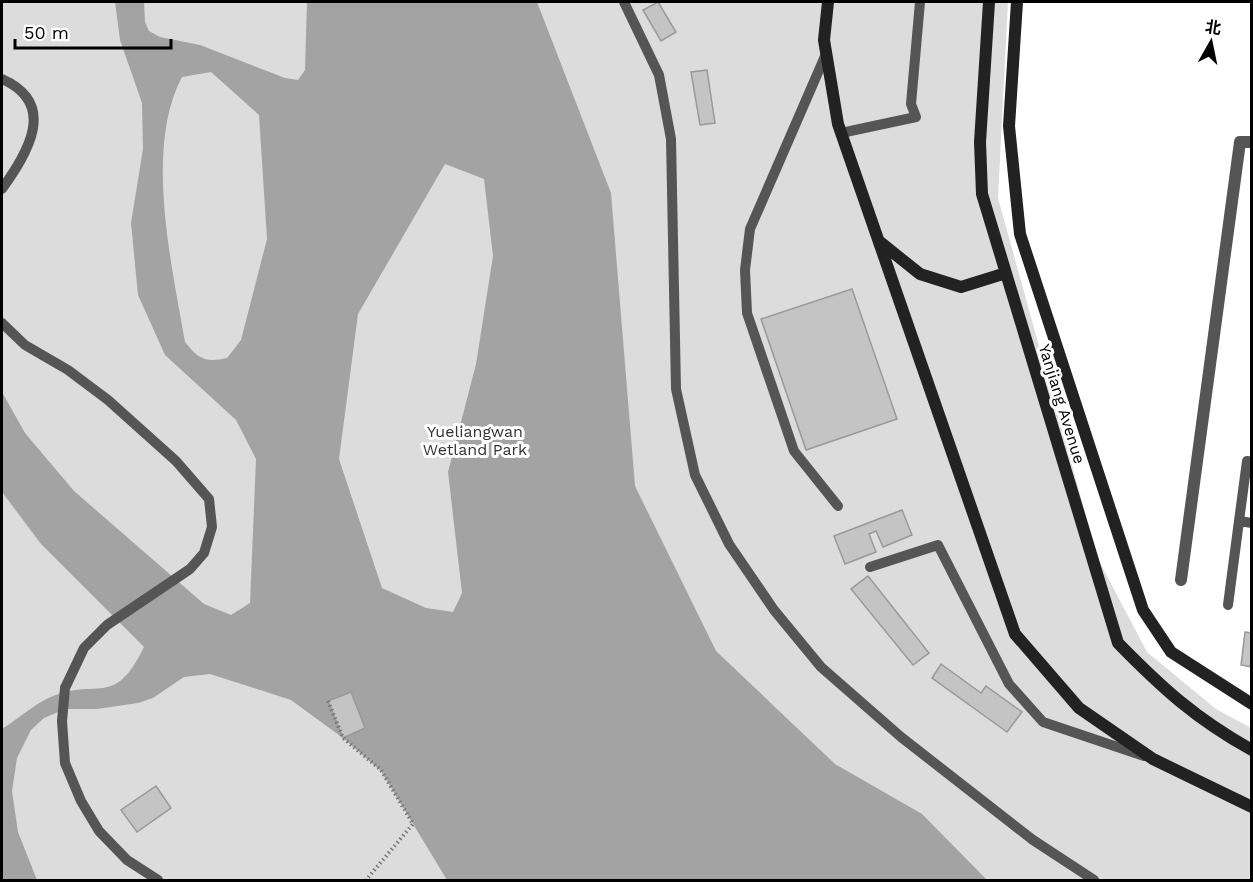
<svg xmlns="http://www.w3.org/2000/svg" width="1253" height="882" font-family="'Work Sans','Noto Sans SC',sans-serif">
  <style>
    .green { fill: #dcdcdc }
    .water { fill: #a3a3a3; fill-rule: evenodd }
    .building { fill: #c4c4c4; stroke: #999; stroke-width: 1.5 }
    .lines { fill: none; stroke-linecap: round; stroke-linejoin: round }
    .path { stroke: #777; stroke-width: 4; stroke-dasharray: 1.5 3; stroke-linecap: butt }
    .lane { stroke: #555; stroke-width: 10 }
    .street { stroke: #555; stroke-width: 12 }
    .secondary { stroke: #222; stroke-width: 12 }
    .labels { text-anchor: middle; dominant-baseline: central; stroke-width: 6; stroke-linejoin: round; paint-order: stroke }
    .street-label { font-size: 16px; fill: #000; stroke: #fff }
    .park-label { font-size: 16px; fill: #333; stroke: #fff }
  </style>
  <rect width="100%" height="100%" fill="#fff"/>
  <path class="green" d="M2,2H1008L998,198L1098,559L1147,652L1216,709L1251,728V880H2Z"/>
  <path class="water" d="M115,2H144L145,22L149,31L160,37L200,45L285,78L298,80L305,70L307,2H537L611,193L635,486L716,651L835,764L922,814L987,880H447L381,771L343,738L291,700L210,674L184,677L153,698L138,703L97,709H65L44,718L31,730L17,758L12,791L18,832L37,880H2V729C18,719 35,703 53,696C100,678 114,708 144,647L41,544L2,492V392L25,433L74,491L204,604L231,615L250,603L256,459L236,420L165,355L138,295L131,223L143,149L142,103L120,40ZM211,72L259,115L267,239L241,340L227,358C206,363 198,359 185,342C172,266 144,148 182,77ZM445,164L484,179L493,256L476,364L448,472L462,593L453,612L426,608L382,588L339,459L358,314Z"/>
  <path class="building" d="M658,2L676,32L661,41L643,10Z
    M707,70L715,123L700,125L691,72Z
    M852,289L897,419L806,450L761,319Z
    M902,510L912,535L883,547L876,531L869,534L876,552L845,564L834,536Z
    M868,576L929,653L913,665L851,589Z
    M1245,632L1252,633V667L1241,665Z
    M941,664L981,693L986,686L1022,712L1007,732L932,678Z
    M351,692L365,728L343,738L328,701Z
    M156,786L171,808L137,832L121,810Z"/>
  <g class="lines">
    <path class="path" d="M328,701L343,738L381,770L413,824L366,880"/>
    <path class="lane" d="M624,2L659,75L671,139L676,389L695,475L729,544L774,610L821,667L901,737L1033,840L1094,880
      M826,54L750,229L745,270L747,313L794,451L838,506
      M2,79C58,104 28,152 2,189
      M841,133L916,117L911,104L920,2
      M2,323L25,345L68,370L108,400L176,461L209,499L212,527L204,553L190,569L107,625L84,648L65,688L62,721L65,763L81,801L99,831L127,860L158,880
      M1239,521L1247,461L1252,462
      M870,567L938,545L1009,684L1043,722L1144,756
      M1228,605L1239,521L1252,523"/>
    <path class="street" d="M1181,580L1240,142H1252"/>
    <path class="secondary" d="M828,2L824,40L838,124L1015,634L1079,708L1153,759L1252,807
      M989,2L980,142L982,194L1118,643C1162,688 1196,719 1252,750
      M1017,2L1009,126L1020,234L1143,610L1171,652L1252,704
      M880,242L920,274L961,287L1006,273"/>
  </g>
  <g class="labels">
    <g class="street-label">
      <text transform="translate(1062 404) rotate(73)">Yanjiang Avenue</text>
    </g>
    <g class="park-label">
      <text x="475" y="431">Yueliangwan<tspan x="475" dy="18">Wetland Park</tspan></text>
    </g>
  </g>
  <rect width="1253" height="882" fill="none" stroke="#000000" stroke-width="6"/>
  <g transform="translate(1211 42) rotate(9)" stroke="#ffffff" stroke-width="4.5" paint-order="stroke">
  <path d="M0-4.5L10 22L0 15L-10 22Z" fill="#000000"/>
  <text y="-9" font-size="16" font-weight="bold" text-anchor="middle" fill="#000000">北</text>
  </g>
  <path d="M15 39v9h156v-9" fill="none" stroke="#000000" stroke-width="3"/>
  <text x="24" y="39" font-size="18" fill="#000000" stroke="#ffffff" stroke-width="4.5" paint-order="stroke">50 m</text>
</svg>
